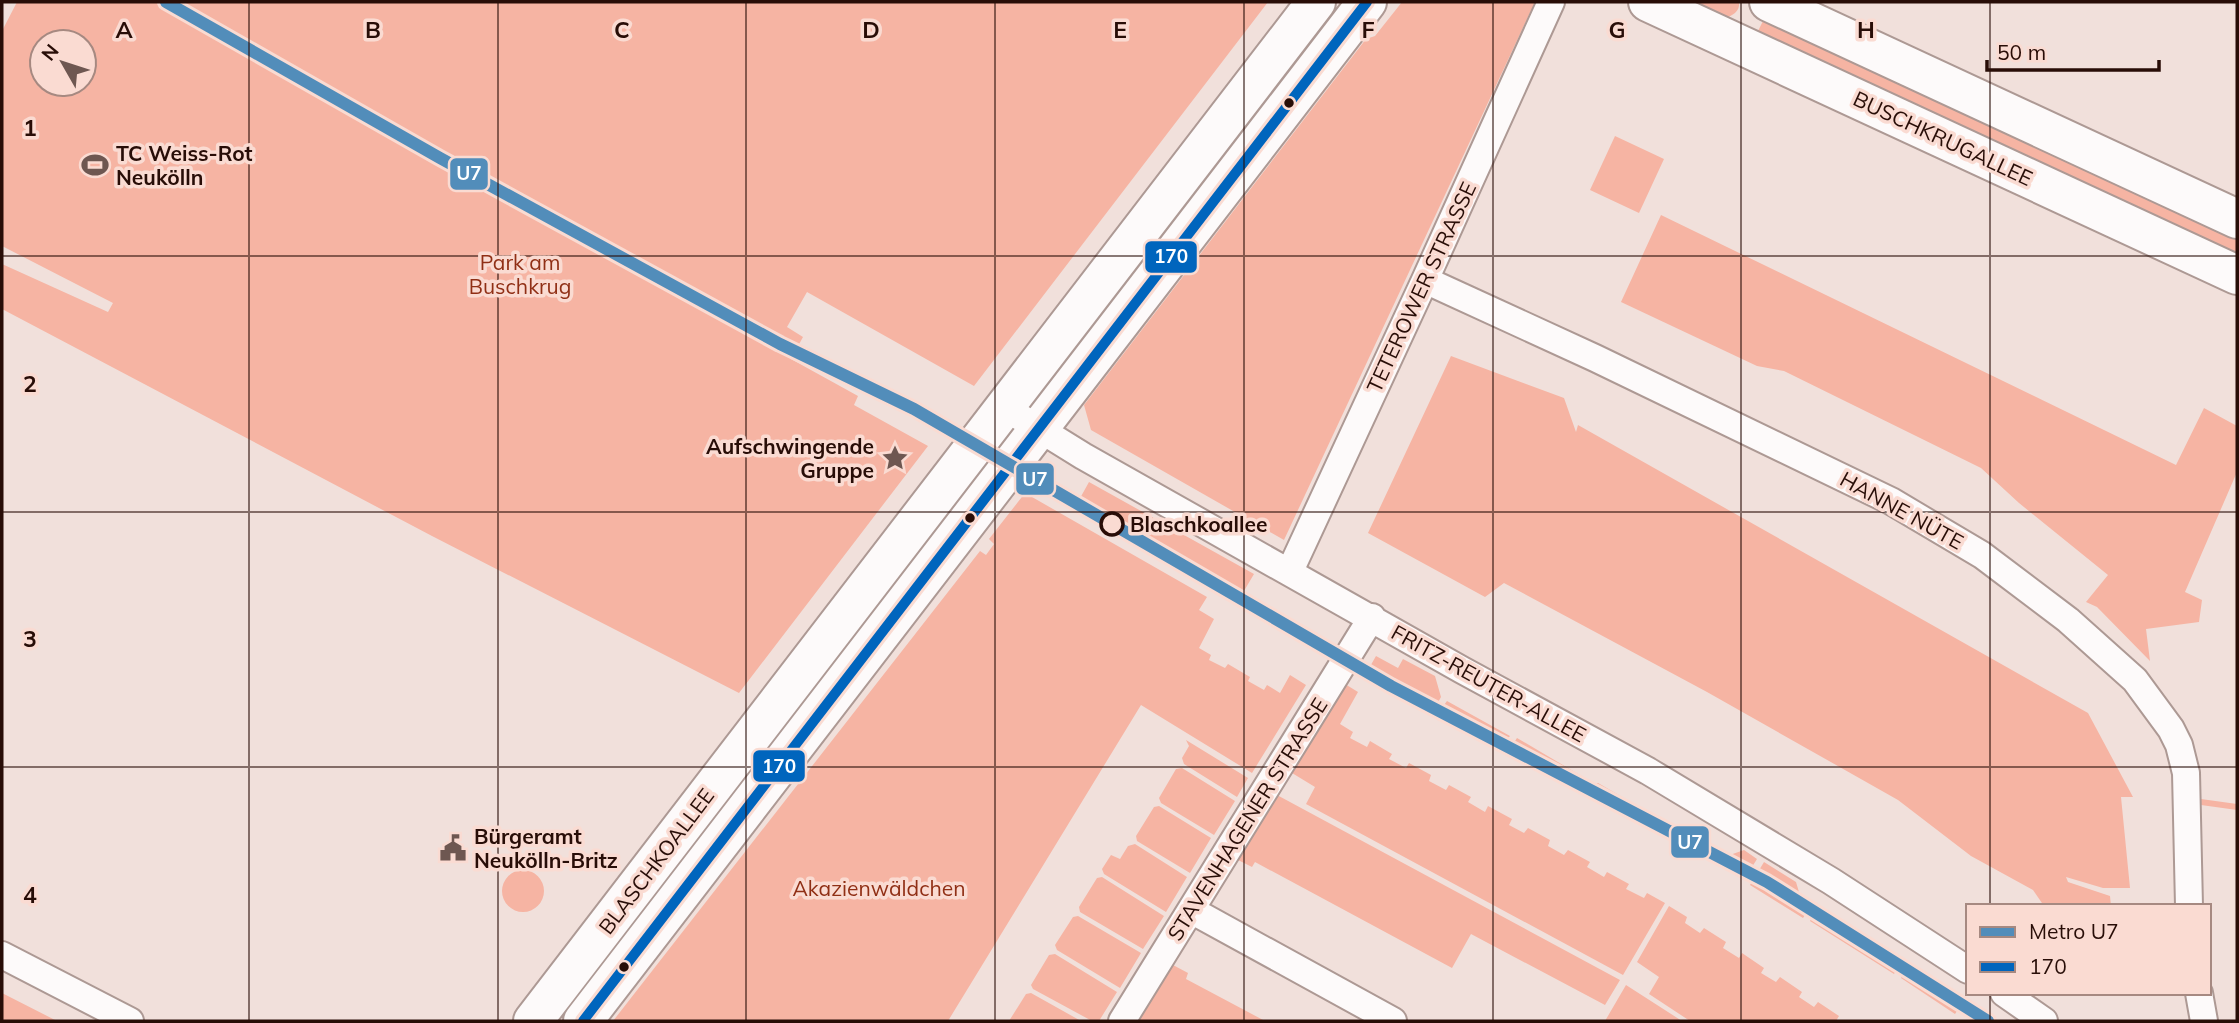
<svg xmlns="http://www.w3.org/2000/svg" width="2239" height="1023" font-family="Mulish,sans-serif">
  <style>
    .green { fill: #f6b4a3; fill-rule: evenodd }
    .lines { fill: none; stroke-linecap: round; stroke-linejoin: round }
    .minor-casing { stroke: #ad9994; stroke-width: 30 }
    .secondary-casing { stroke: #ad9994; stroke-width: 42 }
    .minor { stroke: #fdfafa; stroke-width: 26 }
    .secondary { stroke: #fdfafa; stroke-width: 38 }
    .bus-1-casing { stroke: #fadbd2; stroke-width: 16 }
    .bus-1 { stroke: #0065bd; stroke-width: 10 }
    .metro-1-casing { stroke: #fadbd2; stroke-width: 18 }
    .metro-1 { stroke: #528dba; stroke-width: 12 }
    .grid { fill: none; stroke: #280d07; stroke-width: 2; stroke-opacity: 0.55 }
    .bus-dot { fill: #280d07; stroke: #fadbd2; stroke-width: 2.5 }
    .stop-dot { fill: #fadbd2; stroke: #280d07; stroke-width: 3.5 }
    .labels { text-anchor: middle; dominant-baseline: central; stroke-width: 7; stroke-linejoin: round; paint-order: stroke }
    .street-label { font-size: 21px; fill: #280d07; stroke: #fadbd2 }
    .poi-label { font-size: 21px; font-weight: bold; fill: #280d07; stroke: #fadbd2; text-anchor: start }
    .park-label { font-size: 21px; fill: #902f15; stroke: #fadbd2 }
    .stop-label { font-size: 21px; font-weight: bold; fill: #280d07; stroke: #fadbd2; text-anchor: start }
    .grid-label { font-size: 23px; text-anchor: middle; font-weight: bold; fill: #280d07; stroke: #fadbd2; stroke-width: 7; stroke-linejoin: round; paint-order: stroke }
    .line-badge { stroke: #fadbd2; stroke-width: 2.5 }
    .badge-label { font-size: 19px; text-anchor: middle; font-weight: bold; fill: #fff }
  </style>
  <rect width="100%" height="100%" fill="#f1e0db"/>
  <path class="green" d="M17,2H1268L974,386L807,292L787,327L803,337L791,359L858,396L854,405L928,446L739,693L432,536L2,309V264L108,312L113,303L2,246V31ZM42,42H84V84H42Z
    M1402,2H1535L1284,540L1091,430L1084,405L1366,39L1375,36Z
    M1692,2H1739C1740,10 1735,14 1728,17Z
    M1768,11L2237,229V259L1757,33Z
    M1615,136L1664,159L1639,213L1590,190Z
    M1661,215L2176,465L2204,408L2237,426V472L2185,592L2202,600L2199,622L2146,629L2150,661L2097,607L2086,602L2108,575L2019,503L1981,468L1784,371L1757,366L1621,302Z
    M1451,356L1564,398L1576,432L1578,425L2088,713L2133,797H2121L2130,888H2103L2066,877L2068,882L2110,896L2111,906H2044L2033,890L1971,856L1898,800L1707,692L1504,583L1485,597L1368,533Z
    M1089,482L1254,574L1238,601L1074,509Z
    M1025,493L1207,597L1199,610L1214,619L1199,648L1211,655L1209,660L1225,668L1228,664L1250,677L1248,681L1264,690L1267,685L1280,693L1290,675L1306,685L1252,773L1141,705L948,1021H613L980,551L986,555L994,544L989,539Z
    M1376,656L1398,668L1403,659L1435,676L1441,697L1436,706L1368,670Z
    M1345,684L1358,692L1340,724L1353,732L1350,738L1367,747L1370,741L1392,754L1389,759L1406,768L1409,763L1431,775L1429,781L1446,790L1449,785L1471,797L1468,802L1485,812L1488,806L1512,819L1509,825L1524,833L1528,828L1550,840L1548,846L1564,855L1568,850L1590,862L1587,867L1604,877L1607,872L1629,884L1626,889L1644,898L1647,893L1665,903L1623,975L1306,804L1315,787L1292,773Z
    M1447,701L1510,736L1504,743L1441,709Z
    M1517,738L1590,781L1585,788L1511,747Z
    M1186,740L1248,778L1237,797L1184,764L1182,758L1189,746Z
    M1182,768L1235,801L1214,835L1161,803L1159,798L1176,769Z
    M1597,783H1598L1669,824L1664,832L1592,791Z
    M1277,795L1620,980L1605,1005L1471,934L1452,968L1255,862L1252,867L1238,860Z
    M2201,799L2237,804V810L2201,805Z
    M1159,806L1211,838L1190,873L1137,841L1136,836L1154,807Z
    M1677,827L1727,856L1744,850L1757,859L1744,880L1671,837Z
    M1135,844L1187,877L1166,912L1104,874L1102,869L1111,855L1120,859L1128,846Z
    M1764,862L1796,882L1801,899L1811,906L1803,918L1750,885Z
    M502 891a21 21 0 1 1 42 0a21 21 0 1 1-42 0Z
    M1102,877L1164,916L1143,949L1080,912L1079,907L1097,878Z
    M1669,906L1687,917L1685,923L1700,933L1704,928L1726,942L1723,948L1739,958L1742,953L1764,968L1761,973L1776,982L1780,977L1802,992L1799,997L1814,1007L1818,1002L1839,1016L1836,1021H1690L1649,994L1659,977L1637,962Z
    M1816,910L1900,964L1894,974L1810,921Z
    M1078,916L1141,953L1120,988L1057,950L1055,945L1073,917Z
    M1055,954L1117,992L1099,1021H1092L1033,989L1031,985L1049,955Z
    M1173,965L1188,973L1186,979L1265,1021H1139Z
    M1907,968L1962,1004L1955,1014L1901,978Z
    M1626,985L1682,1021H1605Z
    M2,993L57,1021H2Z
    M1031,993L1081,1021H1009L1026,994Z"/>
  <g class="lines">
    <g class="minor-casing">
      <path id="minor" d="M1425,280L1595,358L1891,501L1982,555L2068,620L2135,680L2171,729L2179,745L2186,773L2189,906
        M1004,407L1083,456L1462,670L1648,771L1831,881L1968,970
        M1290,571L1425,280L1551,2
        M1191,910L1393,1021
        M2,955L130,1021
        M2004,993L2044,1021
        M2199,993L2204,1021
        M1122,1021L1372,617"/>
    </g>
    <g class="secondary-casing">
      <path id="secondary" d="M1648,2L2237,275
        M1769,2L2237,219
        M533,1021L1316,2
        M583,1021L1367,2"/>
    </g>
    <use href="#minor" class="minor"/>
    <use href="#secondary" class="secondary"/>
    <g class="bus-1-casing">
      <path id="bus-1" d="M583,1021L1367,2"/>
    </g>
    <use href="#bus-1" class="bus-1"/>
    <g class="metro-1-casing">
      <path id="metro-1" d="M166,2L440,158L780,344L914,409L1391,686L1767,882L1988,1021"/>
    </g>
    <use href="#metro-1" class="metro-1"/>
  </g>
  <path class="grid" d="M249,2V1021M498,2V1021M746,2V1021M995,2V1021M1244,2V1021M1493,2V1021M1741,2V1021M1990,2V906M2,256H2237M2,512H2237M2,767H2237M1990,993V1021"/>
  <defs>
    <g id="stadium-bare" transform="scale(2.1)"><path d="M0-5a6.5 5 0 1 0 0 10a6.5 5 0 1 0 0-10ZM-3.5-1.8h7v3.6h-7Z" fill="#6e5751" stroke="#fadbd2" stroke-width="2.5" paint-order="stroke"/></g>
    <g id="sight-bare" transform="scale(2.1)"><path d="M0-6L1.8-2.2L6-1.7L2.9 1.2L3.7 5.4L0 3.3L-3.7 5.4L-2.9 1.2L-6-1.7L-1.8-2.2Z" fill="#6e5751" stroke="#fadbd2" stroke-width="2.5" paint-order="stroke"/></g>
    <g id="civic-bare" transform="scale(2.1)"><path d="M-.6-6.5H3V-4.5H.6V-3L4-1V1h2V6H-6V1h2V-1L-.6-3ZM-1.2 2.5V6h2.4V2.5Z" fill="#6e5751" stroke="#fadbd2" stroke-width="2.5" paint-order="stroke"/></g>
  </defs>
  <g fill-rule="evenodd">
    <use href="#stadium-bare" x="95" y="165"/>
    <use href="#sight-bare" x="895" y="458"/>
    <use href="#civic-bare" x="453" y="848"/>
  </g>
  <g class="bus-dot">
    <circle cx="1289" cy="103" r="6"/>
    <circle cx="970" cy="518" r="6"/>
    <circle cx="624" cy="967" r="6"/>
  </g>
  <circle class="stop-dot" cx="1112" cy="524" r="11"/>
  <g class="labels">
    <g class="street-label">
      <text transform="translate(1943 138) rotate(25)">BUSCHKRUGALLEE</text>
      <text transform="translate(1421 287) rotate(-65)">TETEROWER STRASSE</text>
      <text transform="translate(1902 510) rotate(29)">HANNE NÜTE</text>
      <text transform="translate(1489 683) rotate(29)">FRITZ-REUTER-ALLEE</text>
      <text transform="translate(1247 819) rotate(-58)">STAVENHAGENER STRASSE</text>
      <text transform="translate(656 861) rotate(-53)">BLASCHKOALLEE</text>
    </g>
    <g class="poi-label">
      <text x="116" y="153">TC Weiss-Rot<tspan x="116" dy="24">Neukölln</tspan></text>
      <text x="874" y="446" text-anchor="end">Aufschwingende<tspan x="874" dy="24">Gruppe</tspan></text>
      <text x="474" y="836">Bürgeramt<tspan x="474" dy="24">Neukölln-Britz</tspan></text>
    </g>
    <g class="park-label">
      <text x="520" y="262">Park am<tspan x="520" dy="24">Buschkrug</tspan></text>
      <text x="879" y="888">Akazienwäldchen</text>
    </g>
    <g class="stop-label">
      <text x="1130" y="524">Blaschkoallee</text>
    </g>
  </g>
  <g class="grid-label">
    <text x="124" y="38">A</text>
    <text x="373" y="38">B</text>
    <text x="622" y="38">C</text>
    <text x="871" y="38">D</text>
    <text x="1120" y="38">E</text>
    <text x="1368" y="38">F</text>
    <text x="1617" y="38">G</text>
    <text x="1866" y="38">H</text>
    <text x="30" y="136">1</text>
    <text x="30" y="392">2</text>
    <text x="30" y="647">3</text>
    <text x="30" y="903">4</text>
  </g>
  <g class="line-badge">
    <rect x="449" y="157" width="40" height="34" rx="7" fill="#528dba"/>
    <rect x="1144" y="240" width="54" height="34" rx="7" fill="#0065bd"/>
    <rect x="1015" y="462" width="40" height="34" rx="7" fill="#528dba"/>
    <rect x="752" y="749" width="54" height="34" rx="7" fill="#0065bd"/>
    <rect x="1670" y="825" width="40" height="34" rx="7" fill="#528dba"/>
  </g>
  <g class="badge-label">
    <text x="469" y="180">U7</text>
    <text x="1171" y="263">170</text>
    <text x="1035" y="486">U7</text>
    <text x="779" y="773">170</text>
    <text x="1690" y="849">U7</text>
  </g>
  <rect width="2239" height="1023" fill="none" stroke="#280d07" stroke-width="7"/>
  <rect x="1966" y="904" width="245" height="91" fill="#fadbd2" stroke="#a68981" stroke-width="2"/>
  <rect x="1980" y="927" width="35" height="10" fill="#528dba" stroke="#a68981" stroke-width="2"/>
  <text x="2029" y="939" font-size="21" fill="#280d07">Metro U7</text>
  <rect x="1980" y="962" width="35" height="10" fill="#0065bd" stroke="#a68981" stroke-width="2"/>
  <text x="2029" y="974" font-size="21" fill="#280d07">170</text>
  <g transform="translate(63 63) rotate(309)"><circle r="33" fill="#fadbd2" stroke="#a68981" stroke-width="2"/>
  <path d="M0-5L12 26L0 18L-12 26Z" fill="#6e5751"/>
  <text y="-10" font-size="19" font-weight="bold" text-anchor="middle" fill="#280d07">N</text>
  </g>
  <path d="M1987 60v10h172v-10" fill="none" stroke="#280d07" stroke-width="3.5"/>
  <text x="1997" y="60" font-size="21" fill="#280d07" stroke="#fadbd2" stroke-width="5" paint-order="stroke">50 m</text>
</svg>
